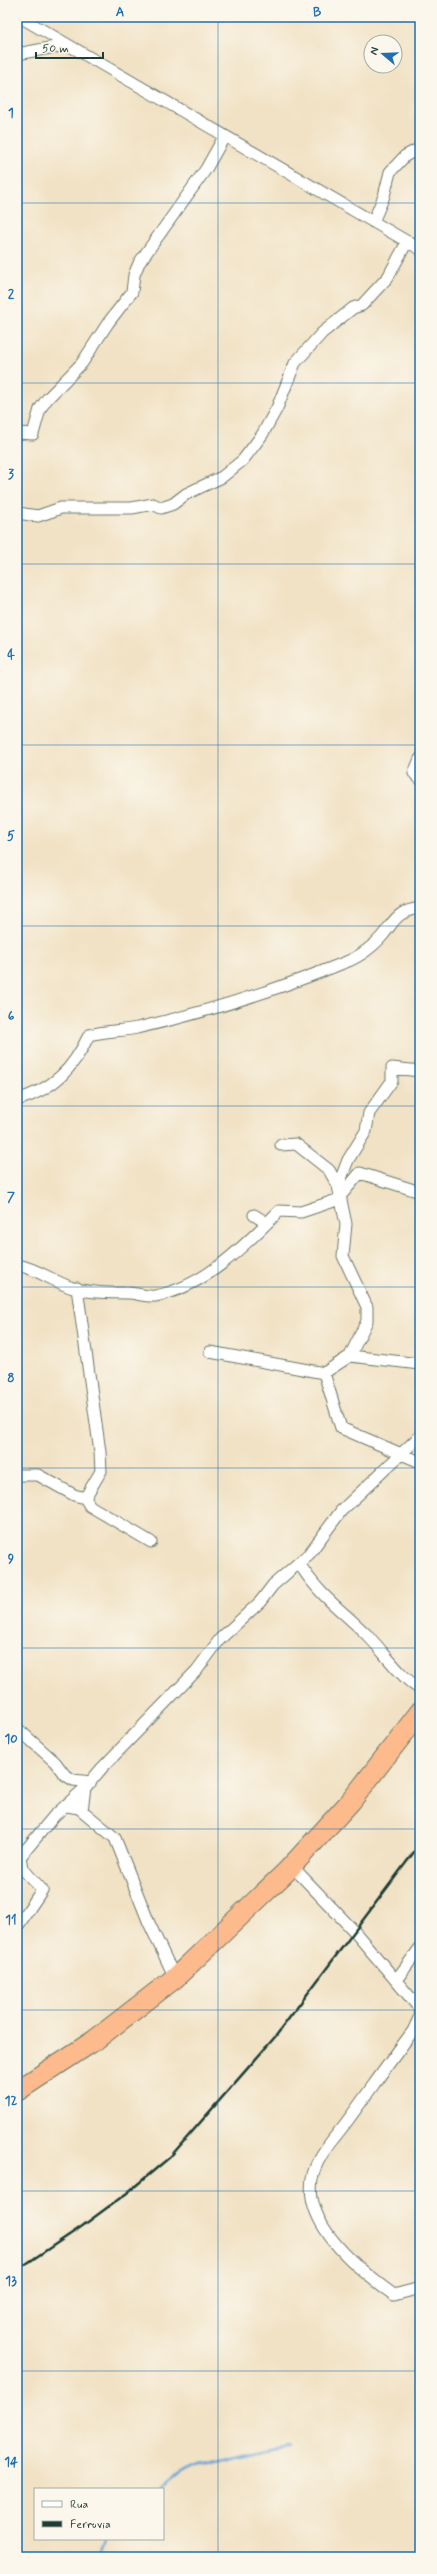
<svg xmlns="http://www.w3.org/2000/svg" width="437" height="2574" font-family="Mynerve,sans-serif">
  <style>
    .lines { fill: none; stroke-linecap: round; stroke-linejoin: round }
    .stream { stroke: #65a1d5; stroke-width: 2.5 }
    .street-casing { stroke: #687767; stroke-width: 13 }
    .highway-casing { stroke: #687767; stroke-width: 22 }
    .street { stroke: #fff; stroke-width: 11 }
    .highway { stroke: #fcba8d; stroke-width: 20 }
    .rail { stroke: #1f3d34; stroke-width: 2.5 }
    .grid { fill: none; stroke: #1f6fb2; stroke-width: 1; stroke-opacity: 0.55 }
    .neatline { fill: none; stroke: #1f6fb2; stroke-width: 1.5 }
    .grid-label { font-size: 13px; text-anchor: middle; font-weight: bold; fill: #1f6fb2 }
  </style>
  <rect width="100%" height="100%" fill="#fbf7ec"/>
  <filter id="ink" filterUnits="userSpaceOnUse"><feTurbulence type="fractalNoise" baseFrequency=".025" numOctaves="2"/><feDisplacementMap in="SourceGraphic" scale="8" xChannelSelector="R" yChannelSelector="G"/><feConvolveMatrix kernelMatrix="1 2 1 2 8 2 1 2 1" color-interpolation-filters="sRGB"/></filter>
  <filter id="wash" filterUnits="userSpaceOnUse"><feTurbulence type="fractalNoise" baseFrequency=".012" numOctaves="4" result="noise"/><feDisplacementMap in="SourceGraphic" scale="16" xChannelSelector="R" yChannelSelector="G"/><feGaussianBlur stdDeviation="0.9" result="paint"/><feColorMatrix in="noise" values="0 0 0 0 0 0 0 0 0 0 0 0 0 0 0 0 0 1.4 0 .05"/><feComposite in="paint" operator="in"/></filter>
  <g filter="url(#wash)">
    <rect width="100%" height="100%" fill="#f1e2c5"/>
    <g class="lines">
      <path class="stream" d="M161,2489C195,2459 245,2454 288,2445
        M100,2557L106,2539"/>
    </g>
  </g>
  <g filter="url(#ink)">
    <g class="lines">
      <g class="street-casing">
        <path id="street" d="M20,17L420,249
          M17,54L66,45
          M373,222L384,196L390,172L405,156L420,148
          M17,433L33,434L40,409L47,399L82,363L108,323L132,292L134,275L139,263L206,169L224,137
          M17,513L38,516L61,508H132L153,504L161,508L173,504L186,494L222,477L243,460L262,435L277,408L295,363L322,333L353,308L362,305L388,277L407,242
          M420,759L414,773L420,779
          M17,1100C54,1089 73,1069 89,1035C105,1031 122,1031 137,1028C208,1012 279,989 346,962C359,957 374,946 383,935C396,919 396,912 420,908
          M281,1145L296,1144L329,1170L338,1186
          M254,1215L267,1223
          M17,1265C36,1268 54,1282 73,1288C91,1293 109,1293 128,1293C136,1293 146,1297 155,1296C205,1287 245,1245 279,1211L301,1212L337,1200L360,1173L420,1192
          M77,1288L100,1452L101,1471L85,1498L90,1506L151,1542
          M210,1352L324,1373L350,1356L420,1364
          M350,1356L367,1321V1307L343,1256L346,1224L338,1186L348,1160L366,1131L369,1113L392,1081V1068L420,1071
          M324,1373L341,1428L420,1462
          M17,1475H38L74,1495L85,1498
          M299,1563C318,1595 343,1611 368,1636C385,1653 400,1677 420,1689
          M17,1728L55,1762L64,1774L73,1780L91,1782
          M67,1806L79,1808L115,1838L149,1923L175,1978
          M82,1810L85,1788L102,1768L197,1670L220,1639L260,1602L273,1585L309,1554L341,1511L420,1436
          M292,1866L354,1931L420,2009
          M17,1927L42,1890L22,1868L20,1857L54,1816L85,1788
          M396,1980L420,1948
          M420,2016L413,2031C391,2060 370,2090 348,2120C335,2138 316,2156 312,2179C304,2226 360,2271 394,2295L420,2288"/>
      </g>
      <g class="highway-casing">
        <path id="highway" d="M17,2091L95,2040L175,1978L287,1871L351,1801L420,1712"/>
      </g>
      <use href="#street" class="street"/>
      <use href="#highway" class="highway"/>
      <path class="rail" d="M17,2270L81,2227L127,2193L170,2157L275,2037L420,1844"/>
    </g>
  </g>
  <path class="grid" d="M218,17V2557M17,203H420M17,383H420M17,564H420M17,745H420M17,926H420M17,1106H420M17,1287H420M17,1468H420M17,1648H420M17,1829H420M17,2010H420M17,2191H420M17,2371H420"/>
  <rect width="437" height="2574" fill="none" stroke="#fbf7ec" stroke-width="44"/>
  <rect x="34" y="2488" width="130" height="52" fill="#fbf7ec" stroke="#a3ada2"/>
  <rect x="42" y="2501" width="20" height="6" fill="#ffffff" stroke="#a3ada2"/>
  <text x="70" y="2508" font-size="12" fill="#1f3d34">Rua</text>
  <rect x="42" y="2521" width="20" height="6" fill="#1f3d34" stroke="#a3ada2"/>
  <text x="70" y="2528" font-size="12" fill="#1f3d34">Ferrovia</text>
  <g transform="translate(383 54) rotate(289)"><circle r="19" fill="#fbf7ec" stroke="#a3ada2"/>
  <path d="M0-3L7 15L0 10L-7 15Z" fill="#1f6fb2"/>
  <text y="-6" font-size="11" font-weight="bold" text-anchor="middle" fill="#1f3d34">N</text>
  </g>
  <path d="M36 52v6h67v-6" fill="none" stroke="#1f3d34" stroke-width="2"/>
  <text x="42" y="52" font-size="12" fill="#1f3d34" stroke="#fbf7ec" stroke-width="3" paint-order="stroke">50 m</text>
  <rect x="22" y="22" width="393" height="2530" class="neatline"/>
  <g class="grid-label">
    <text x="120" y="16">A</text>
    <text x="317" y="16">B</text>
    <text x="11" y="117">1</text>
    <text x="11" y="298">2</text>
    <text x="11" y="478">3</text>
    <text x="11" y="659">4</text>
    <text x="11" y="840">5</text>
    <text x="11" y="1020">6</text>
    <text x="11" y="1201">7</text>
    <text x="11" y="1382">8</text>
    <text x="11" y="1563">9</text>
    <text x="11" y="1743">10</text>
    <text x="11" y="1924">11</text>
    <text x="11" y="2105">12</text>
    <text x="11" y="2285">13</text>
    <text x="11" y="2466">14</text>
  </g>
</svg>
